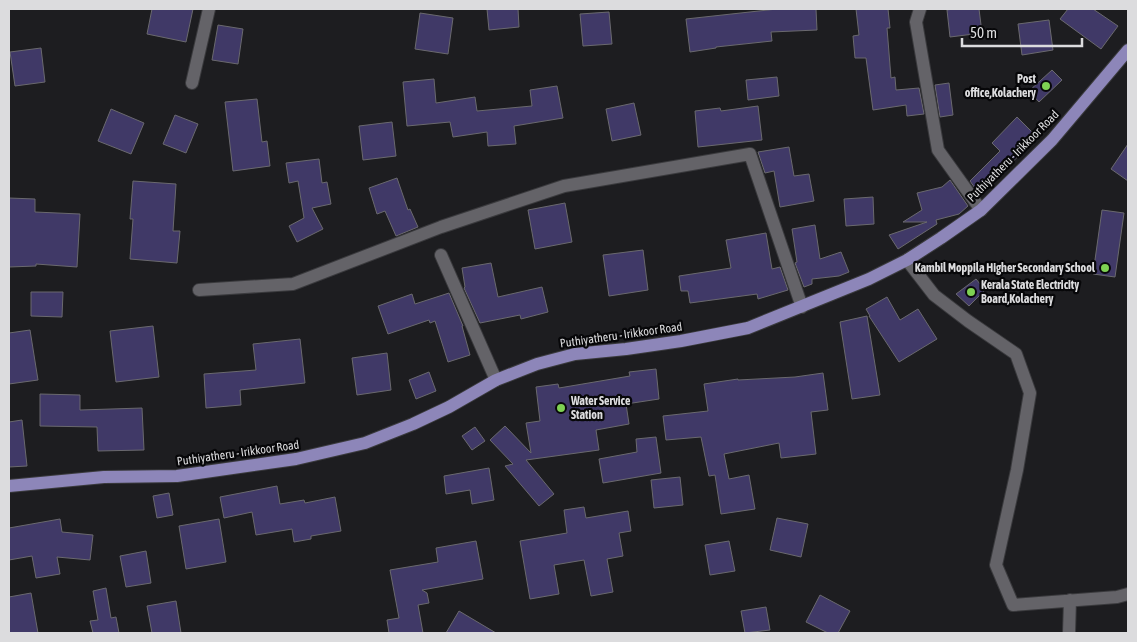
<svg xmlns="http://www.w3.org/2000/svg" width="1137" height="642" font-family="'Asap Condensed',sans-serif">
  <style>
    .building { fill: #403967; stroke: #6a696e }
    .lines { fill: none; stroke-linecap: round; stroke-linejoin: round }
    .minor-casing { stroke: #3a3a3d; stroke-width: 14 }
    .major-casing { stroke: #3a3a3d; stroke-width: 14 }
    .minor { stroke: #646368; stroke-width: 12 }
    .major { stroke: #8d86b9; stroke-width: 12 }
    .poi-dot { fill: #7ed153; stroke: #070709; stroke-width: 2 }
    .labels { text-anchor: middle; dominant-baseline: central; stroke-width: 4.5; stroke-linejoin: round; paint-order: stroke }
    .poi-label { font-size: 12px; font-weight: bold; fill: #dcdcde; stroke: #070709; text-anchor: end }
    .street-label { font-size: 12px; fill: #dcdcde; stroke: #070709 }
  </style>
  <rect width="100%" height="100%" fill="#1d1d20"/>
  <path class="building" d="M152,9H193L186,42L147,34Z
    M487,9H518L519,27L489,30Z
    M777,9H816L817,30L771,32L772,41L716,47V48L690,52L686,19Z
    M856,9H888L890,28H887L891,78L895,77L896,90L919,88L924,114L907,116L906,105L873,110L866,58H855L853,36L859,35Z
    M953,9H979L982,33L950,37L947,10Z
    M1068,9H1093L1118,26L1101,49L1060,19Z
    M609,12L612,44L583,46L580,14Z
    M420,13L453,18L448,54L415,49Z
    M1049,20L1053,50L1022,55L1018,24Z
    M218,25L243,29L238,64L212,60Z
    M41,48L45,82L15,86L10,52Z
    M1052,70L1062,80L1039,102L1029,91Z
    M777,77L779,96L748,100L746,80Z
    M434,79L436,103L475,97L477,111L532,106L530,90L557,86L563,118L514,126L516,144L488,146L487,132L453,137L450,122L407,126L403,82Z
    M949,83L953,115L940,117L935,85Z
    M257,99L262,142L267,141L270,166L233,171L225,102Z
    M634,103L641,135L612,141L606,109Z
    M758,106L762,140L698,147L695,111L720,108L721,111Z
    M111,109L144,123L131,154L98,141Z
    M175,115L198,124L186,153L163,144Z
    M1017,117L1037,137L980,195L970,181L1000,151L992,143Z
    M392,122L396,156L363,160L359,126Z
    M1128,144V181L1111,169Z
    M789,147L794,176L809,174L814,201L780,207L774,171L765,173L758,152Z
    M319,159L322,183L327,182L331,204L312,208L323,229L297,242L289,226L304,218L298,181L289,183L286,163Z
    M397,178L408,210L410,209L418,227L396,236L385,211L377,214L369,188Z
    M950,180L968,206L959,214L936,220L937,224L898,249L889,235L927,222H903L922,210L917,193L942,187Z
    M133,181L176,184L173,231H180L177,263L130,259L133,219H130Z
    M873,197L874,224L846,226L844,199Z
    M9,198L35,199V212L80,214L77,267L36,264V266L9,267Z
    M565,203L572,242L535,249L528,210Z
    M1102,210L1124,213L1115,277L1093,274Z
    M815,225L820,259L841,252L849,272L839,276L812,279V284L804,287L795,263L797,262L792,229Z
    M766,233L772,269L780,267L788,290L758,299L757,294L690,303L688,291H681L679,276L731,268L726,240Z
    M643,250L648,290L609,296L603,255Z
    M491,263L498,297L542,287L548,312L521,319L520,315L480,323L464,288L465,287L462,268Z
    M976,279L985,290L969,306L956,294Z
    M31,292H63L62,317L31,316Z
    M449,293L463,326H462L470,355L448,362L435,321L430,323L429,320L388,334L378,306L412,294L415,304Z
    M887,297L900,320L918,309L937,339L899,362L869,316H870L866,309Z
    M867,316L880,395L852,399L840,322Z
    M153,326L159,377L116,382L110,331Z
    M30,330L38,380L9,384V333Z
    M300,339L305,383L240,390L241,405L206,408L204,374L256,370L253,344Z
    M387,353L391,390L357,395L352,358Z
    M656,369L659,399L626,404L629,424L596,430L599,450L526,460L554,494L539,506L505,466L513,464L490,440L505,426L531,453L526,423L540,421L536,387L558,384L559,388L630,376L629,372Z
    M429,372L436,391L416,399L409,380Z
    M823,373L828,410L811,412L816,454L781,458L779,443L724,454L729,479L749,475L755,509L721,514L715,475L709,476L701,437L666,440L663,416L708,411L704,384L738,379V380L795,377Z
    M40,394L80,395V410L142,408L144,450L98,451L97,427L40,426Z
    M22,420L27,466L9,467V422Z
    M475,427L485,441L472,450L462,436Z
    M656,437L661,473L603,483L599,459L637,452L636,439Z
    M489,468L494,500L472,504L470,490L446,494L444,476Z
    M680,477L683,505L654,508L651,480Z
    M277,486L280,504L304,500L305,503L335,497L341,531L311,536V539L294,542L292,529L256,535L252,512L224,518L220,497Z
    M169,493L173,515L157,518L153,496Z
    M584,507L586,518L628,511L631,531L619,533L623,556L607,559L613,592L591,596L584,560L554,565L559,594L530,599L520,541L567,533L564,510Z
    M777,518L808,524L801,557L770,550Z
    M60,519L62,532L93,535L90,560L57,557L60,574L36,578L32,556L9,560V528Z
    M219,519L226,562L186,569L179,526Z
    M476,541L483,579L422,590L427,593L429,603L418,605L423,633H389L387,620L399,618L390,570L438,562L436,548Z
    M729,541L735,571L710,575L705,545Z
    M146,551L151,583L126,587L120,556Z
    M106,588L111,618L116,617L119,633H93L90,621L98,620L93,591Z
    M31,593L38,633H9V597Z
    M820,595L850,611L838,633H828L806,622Z
    M176,601L181,633H152L147,606Z
    M766,607L770,630L745,633L741,611Z
    M459,611L496,633H446Z"/>
  <g class="lines">
    <g class="minor-casing">
      <path id="minor" d="M920,9L916,22L938,150L981,210
        M192,83L209,9
        M441,255L496,380
        M907,260L934,295L968,321L1016,354L1030,393L1017,470L996,565L1013,605L1117,597L1128,594
        M199,290L293,284L441,227L564,186L750,154L802,307
        M1069,633L1070,600"/>
    </g>
    <g class="major-casing">
      <path id="major" d="M9,486L104,477L177,476L296,459L365,443L413,424L449,407L496,380L537,364L575,354L626,349L681,341L748,328L869,279L907,260L941,238L981,210L1052,140L1128,50"/>
    </g>
    <use href="#minor" class="minor"/>
    <use href="#major" class="major"/>
  </g>
  <g class="poi-dot">
    <circle cx="1046" cy="86" r="5"/>
    <circle cx="1105" cy="268" r="5"/>
    <circle cx="971" cy="292" r="5"/>
    <circle cx="561" cy="408" r="5"/>
  </g>
  <g class="labels">
    <g class="poi-label">
      <text x="1036" y="79">Post<tspan x="1036" dy="14">office,Kolachery</tspan></text>
      <text x="1095" y="268">Kambil Moppila Higher Secondary School</text>
      <text x="981" y="285" text-anchor="start">Kerala State Electricity<tspan x="981" dy="14">Board,Kolachery</tspan></text>
      <text x="571" y="401" text-anchor="start">Water Service<tspan x="571" dy="14">Station</tspan></text>
    </g>
    <g class="street-label">
      <text transform="translate(1013 156) rotate(-45)">Puthiyatheru - Irikkoor Road</text>
      <text transform="translate(621 335) rotate(-8)">Puthiyatheru - Irikkoor Road</text>
      <text transform="translate(238 453) rotate(-8)">Puthiyatheru - Irikkoor Road</text>
    </g>
  </g>
  <rect width="1137" height="642" fill="none" stroke="#dcdcde" stroke-width="20"/>
  <path d="M962 38v8h120v-8" fill="none" stroke="#dcdcde" stroke-width="2.5"/>
  <text x="970" y="38" font-size="15" fill="#dcdcde" stroke="#070709" stroke-width="4" paint-order="stroke">50 m</text>
</svg>
